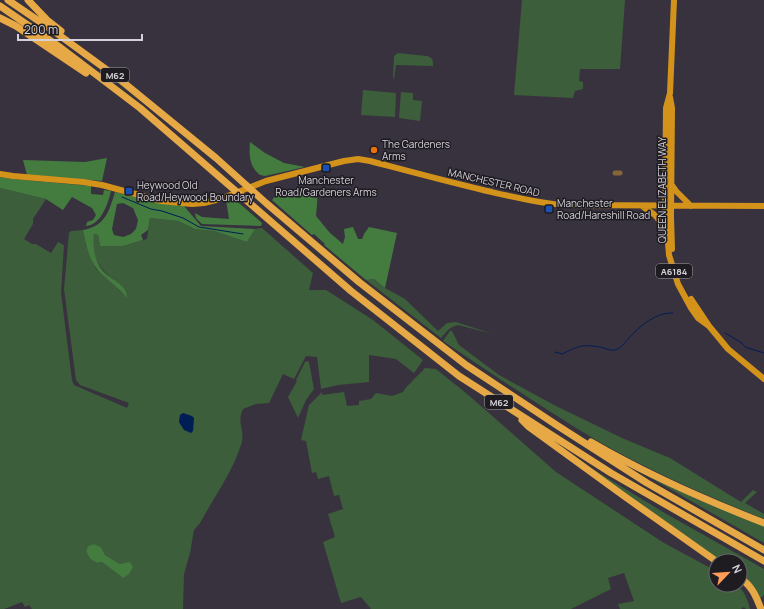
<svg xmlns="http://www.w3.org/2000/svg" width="764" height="609" font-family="Manrope,sans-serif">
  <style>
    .green { fill: #3c5e3a; fill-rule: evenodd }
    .forest { fill: #447c40; fill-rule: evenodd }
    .water { fill: #001d55 }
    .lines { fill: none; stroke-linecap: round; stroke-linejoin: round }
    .stream { stroke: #001d55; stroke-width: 1 }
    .tertiary { stroke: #856637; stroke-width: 5 }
    .primary { stroke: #d3931a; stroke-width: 6 }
    .motorway { stroke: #e6a946; stroke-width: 7 }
    .food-dot { fill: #e8710a; stroke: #1e1b21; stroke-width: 1.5 }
    .transit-dot { fill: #1a4fb4; stroke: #1e1b21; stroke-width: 1.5 }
    .labels { text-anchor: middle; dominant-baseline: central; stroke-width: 3; stroke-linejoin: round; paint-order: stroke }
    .shield { fill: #1e1b21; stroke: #9d9aa2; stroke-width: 1 }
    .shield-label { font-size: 9px; font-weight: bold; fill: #d4d1d9 }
    .poi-label { font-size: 10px; fill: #d4d1d9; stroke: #1e1b21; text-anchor: start }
    .street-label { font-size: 10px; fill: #d4d1d9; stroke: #1e1b21 }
  </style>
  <rect width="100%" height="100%" fill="#38323f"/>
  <path class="green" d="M522,0H625L620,69H580L579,81L583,82V89L575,91L573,98L514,95Z
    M398,53L427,56C433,58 433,60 433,66L396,65L394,79L393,77L394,56Z
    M363,90L396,93L395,117L361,115Z
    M401,92L413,93V100L422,101L420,121L399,118Z
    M0,188L46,199L33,219V224L24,239L32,244H36L51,253L58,242L64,245L61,293L72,380L74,385L127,408L129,403L80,385L76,380L64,289L69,233L71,231L83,230L86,246L96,269L127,297C125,288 119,284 112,278C96,266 92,254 94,234L98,235L100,246H123L147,239L150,218L178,221L195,229L214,231L247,242L255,229L262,228L313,273L309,290H326L373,320L423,360L414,373L396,359L369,355V382L338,385L321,389L317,357L306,356L294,379L283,374L269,403L256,404L243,409C236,423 246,431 241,445C232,473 214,497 200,523L194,530L190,553L184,574L183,609H32L29,605L25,607L22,602L4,609H0ZM94,544L101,547L105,555L120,564L123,578L102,562L97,563L90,559L86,551L88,546Z
    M374,279L385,288L405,299L438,331L447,323L456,322L493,334L458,325C449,327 446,332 441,338L366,280Z
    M450,331H452L459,345L499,375L554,405L622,438L670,458L741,502L753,490L757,492L745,503L764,514V519C707,496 650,471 596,440C544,409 494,375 443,341Z
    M307,361L309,362L314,389L306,400L298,418L288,397L297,381L296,380L305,362Z
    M425,368L436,369L466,393L556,472L664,543L716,571V585C721,585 730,583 735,585C744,588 748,601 750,609H746L744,607L741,609H620L618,604L634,601L624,573L608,578L611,589L571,609H371L361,597L341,603L323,542L335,537L328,514L343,509L339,495L334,496L329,476L318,479L316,472L312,473L306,441L301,440L309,405L322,392V395L344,392L347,406L359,405V401L371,399L376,393L392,396L403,392C407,385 419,375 425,368Z
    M578,460L663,512L764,569V595L760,599L755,588L740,575V561H721Z
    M637,470L699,500L764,526V543Z"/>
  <path class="forest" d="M250,142L265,153L284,163L305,167L265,176L260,175C249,166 249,155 250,142Z
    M107,158L102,181L27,175L23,160L85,162Z
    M0,177L13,179L91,186V194L103,195L104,190L111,191C108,204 101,225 86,226L87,222L93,220L96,215L92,208L72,197L63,210L46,199L0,188Z
    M318,191L316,216L330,233L343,244L345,237L344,229L353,227L358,239H362L364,234L369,227L397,233L385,288L374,279L366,280L324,245L325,244L314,234L312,235L272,200L278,193L283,198Z
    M115,192L158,203L184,206L201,226L255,229L247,242L214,231L195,229L178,221L150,218L148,230L141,235L143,240L123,246H100L98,235L94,234C93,246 94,261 103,271C110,279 128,285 127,298C121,290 113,285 106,278C91,267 86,248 83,230C105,226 109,212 115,192ZM123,203L133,208L138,220L136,229L131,234L123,237L114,235L112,229L117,204Z
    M232,197L262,223L261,226L202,224L196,218L195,213L202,217L229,219L226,200Z
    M94,544L101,547L105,555L120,564L130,562L133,567L129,574L123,578L102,562L97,563L90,559L86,551L88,546Z"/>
  <path class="water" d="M183,413L192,416L194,418L193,431L191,433L184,430L179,422L180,415Z"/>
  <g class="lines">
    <path class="stream" d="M122,197L151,209L162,211L183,218L199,227L243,234
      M725,333L742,343L745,347L764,353
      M555,352L562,354C579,346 581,344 600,347C604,348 611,351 615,350C621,349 625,342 629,338C640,326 656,312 673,313"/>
    <path class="tertiary" d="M615,173H620"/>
    <path class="primary" d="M674,0L670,93L666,108L665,206L669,255L678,284L691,308L698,318L709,326
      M670,97L672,108L671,217L672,249
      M0,174L13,176L83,182L102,185L161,201L192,204L204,203L220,199L266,181L344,161L358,159L370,161C408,171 445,181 483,190C509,196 536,203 564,205L764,206
      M671,184L676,191L691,206
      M642,206L655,215L665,228
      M691,299L709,326L728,349L764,379"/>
    <path class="motorway" d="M8,0L55,32L118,78L216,158L266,203L359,282L466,365L558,426L647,483L764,550
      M28,0L47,20L61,31
      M0,6L61,48L140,108L351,291L459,376L611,473L764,561
      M0,18L16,26L86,73
      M522,420L529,427L624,496L716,561
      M591,442C646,474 705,500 764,523
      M740,578C752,586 756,596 761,609"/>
  </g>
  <circle class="food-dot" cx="374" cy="150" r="4"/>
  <g class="transit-dot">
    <rect x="322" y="164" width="8" height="8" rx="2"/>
    <rect x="125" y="187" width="8" height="8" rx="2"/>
    <rect x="545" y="205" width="8" height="8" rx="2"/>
  </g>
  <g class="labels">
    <g class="shield">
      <rect x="101" y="68" width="28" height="14" rx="3"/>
      <rect x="656" y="264" width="36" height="14" rx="3"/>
      <rect x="485" y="395" width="28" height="14" rx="3"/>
    </g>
    <g class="shield-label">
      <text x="115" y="75">M62</text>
      <text x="674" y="271">A6184</text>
      <text x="499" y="402">M62</text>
    </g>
    <g class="poi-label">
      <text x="382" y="144">The Gardeners<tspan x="382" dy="12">Arms</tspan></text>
      <text x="326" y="180" text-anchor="middle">Manchester<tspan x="326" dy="12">Road/Gardeners Arms</tspan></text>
      <text x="137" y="185">Heywood Old<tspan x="137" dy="12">Road/Heywood Boundary</tspan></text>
      <text x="557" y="203">Manchester<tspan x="557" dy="12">Road/Hareshill Road</tspan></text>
    </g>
    <g class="street-label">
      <text transform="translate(494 182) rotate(13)">MANCHESTER ROAD</text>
      <text transform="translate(662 190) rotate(-90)">QUEEN ELIZABETH WAY</text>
    </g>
  </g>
  <g transform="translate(728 573) rotate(65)"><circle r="19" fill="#1e1b21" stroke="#67646b"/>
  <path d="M0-3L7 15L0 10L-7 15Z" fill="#fe9c57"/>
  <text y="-6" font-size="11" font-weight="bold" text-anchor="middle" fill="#d4d1d9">N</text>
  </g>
  <path d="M18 34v6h124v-6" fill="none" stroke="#d4d1d9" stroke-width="2"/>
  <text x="24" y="34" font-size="12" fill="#d4d1d9" stroke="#1e1b21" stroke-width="3" paint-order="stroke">200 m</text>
</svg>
